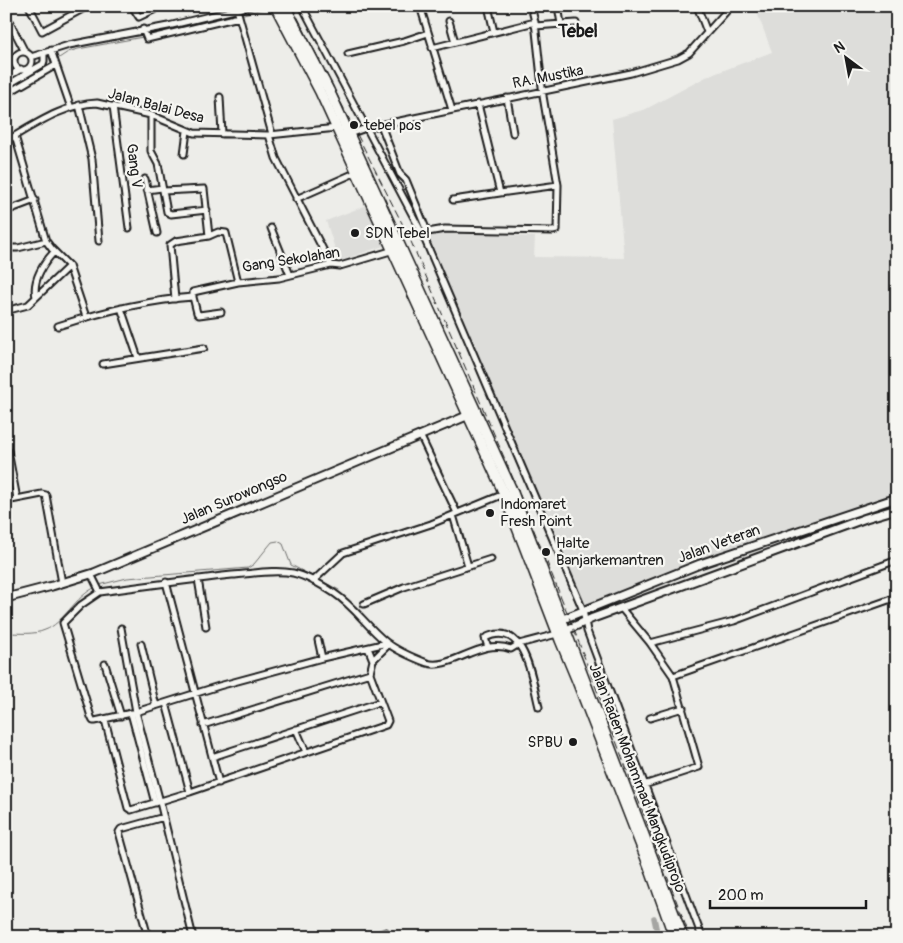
<svg xmlns="http://www.w3.org/2000/svg" width="903" height="943" font-family="Pangolin,sans-serif">
  <style>
    .built { fill: #ddddda }
    .lines { fill: none; stroke-linecap: round; stroke-linejoin: round }
    .stream { stroke: #6f6f6d; stroke-width: 1 }
    .canal { stroke: #a6a6a3; stroke-width: 5.5 }
    .street-casing { stroke: #1c1c1c; stroke-width: 9 }
    .secondary-casing { stroke: #1c1c1c; stroke-width: 11 }
    .highway-casing { stroke: #1c1c1c; stroke-width: 12 }
    .street { stroke: #f6f6f2; stroke-width: 5 }
    .secondary { stroke: #f6f6f2; stroke-width: 7 }
    .highway { stroke: #f6f6f2; stroke-width: 9 }
    .rail { stroke: #1c1c1c; stroke-width: 1; stroke-dasharray: 8 4; stroke-linecap: butt }
    .poi-dot { fill: #1c1c1c; stroke: #f6f6f2; stroke-width: 2 }
    .labels { text-anchor: middle; dominant-baseline: central; stroke-width: 4.5; stroke-linejoin: round; paint-order: stroke }
    .street-label { font-size: 15px; fill: #1c1c1c; stroke: #f6f6f2 }
    .poi-label { font-size: 15px; fill: #1c1c1c; stroke: #f6f6f2; text-anchor: start }
    .quarter-label { font-size: 18px; font-weight: bold; fill: #1c1c1c; stroke: #f6f6f2 }
  </style>
  <rect width="100%" height="100%" fill="#edede9"/>
  <filter id="ink" filterUnits="userSpaceOnUse"><feTurbulence type="fractalNoise" baseFrequency=".02" numOctaves="2"/><feDisplacementMap in="SourceGraphic" scale="10" xChannelSelector="R" yChannelSelector="G"/><feConvolveMatrix kernelMatrix="1 2 1 2 8 2 1 2 1" color-interpolation-filters="sRGB"/></filter>
  <g filter="url(#ink)">
    <path class="built" d="M772,6H897V498L863,508L583,610L428,234L453,232L535,237L534,257L624,258L612,119L646,109L706,77L772,52L758,15L762,10Z
      M367,205L386,245L339,261L326,221Z"/>
    <g class="lines">
      <path class="stream" d="M240,15L262,9
        M147,36L165,32
        M56,60L68,52L78,49L143,37
        M6,90L52,62
        M318,579L339,590
        M99,585L127,578L248,568L254,564L272,542L278,541L283,544L291,565L314,577
        M6,633C19,633 34,635 45,630C63,624 75,596 96,587"/>
      <path class="canal" d="M654,918L658,937"/>
      <g class="street-casing">
        <path id="street" d="M29,6L42,31L88,6
          M132,6L139,17L162,6
          M302,6L422,233L583,610L587,631L702,937
          M420,6L452,110
          M488,6L494,32
          M558,6L561,24
          M697,6L707,32
          M237,9L272,134
          M6,15L25,52
          M449,21L455,42
          M535,26L576,23
          M143,29L147,39L239,17
          M432,48L535,22
          M51,50L71,108
          M14 61a9 9 0 1 1 18 0a9 9 0 1 1-18 0Z
          M348,54L404,41L428,33
          M31,57L69,45L168,26L251,6
          M6,78L21,69
          M6,86L43,64L44,61V53
          M6,94L56,65
          M220,97L222,134
          M507,98L513,133
          M79,105L92,159L99,241
          M113,106L129,228
          M151,115V151L158,164L167,212L171,214L207,210
          M381,125L400,174L406,180L427,231
          M349,134L366,128L631,73L678,59L689,53L731,6
          M269,135L276,158L331,265
          M15,136L46,241L52,249L69,266L86,317
          M6,141C34,125 64,104 97,103L151,115L194,133L269,135L337,128
          M184,154L187,131
          M145,179L157,233
          M147,190L162,188
          M163,191L204,189L209,236
          M500,193L558,185
          M296,199L357,172
          M453,200L500,193L478,104
          M6,211L35,200
          M271,228L290,275
          M422,233L445,229L553,231L557,230L558,185L543,96L535,22L531,6
          M6,248H18L46,241
          M36,297C32,280 43,264 54,252
          M193,297V292L238,282
          M175,299L170,245L176,241L209,236L218,232L226,233L238,282L279,278L331,265L340,266L394,250
          M121,308L138,358
          M9,310L28,305L69,266
          M58,326C101,312 147,300 193,297L197,313L199,315L221,312
          M103,364L204,348
          M420,435L457,513
          M8,451L17,499
          M6,501L42,494L46,495L62,583
          M453,515L468,566
          M91,574L100,592C144,586 188,580 232,575C251,574 274,569 293,573C306,576 322,585 334,593C355,607 367,627 386,642C397,651 414,658 427,663C450,671 481,637 511,649L519,644L557,634
          M198,579L206,627
          M313,581L343,553L431,524L504,494
          M166,582L219,783
          M100,592L81,605L63,623L91,717L93,721H95L136,712L219,686L322,658L387,643
          M364,604L404,587L491,559
          M621,608L650,643L673,676L699,767L644,785
          M121,628L136,712L160,802L193,937
          M318,640L322,658
          M650,643L734,621L897,560
          M141,644L156,706
          M488,647L485,638C526,618 532,681 539,707
          M373,660L389,644
          M105,664L121,716
          M673,676L897,597
          M166,703L190,792
          M131,713L155,803
          M650,718L683,708
          M105,720L128,808L131,810L190,792L386,725L388,721L370,673L373,660L368,648
          M203,725L370,673
          M296,729L306,752
          M212,757L380,702
          M148,937L119,832L121,829L164,817
          M370,937L386,932L390,937"/>
      </g>
      <g class="secondary-casing">
        <path id="secondary" d="M6,598L52,586L94,573L469,415
          M558,621L700,564L897,498
          M562,632L593,618L866,518L897,509"/>
      </g>
      <g class="highway-casing">
        <path id="highway" d="M275,6L320,92L504,494L560,640L577,681L648,864L674,937
          M285,6L328,88L512,490L683,937"/>
      </g>
      <use href="#street" class="street"/>
      <use href="#secondary" class="secondary"/>
      <use href="#highway" class="highway"/>
      <path class="rail" d="M292,6L409,237L513,478L573,627L690,937"/>
    </g>
  </g>
  <g class="poi-dot">
    <circle cx="354" cy="125" r="5"/>
    <circle cx="355" cy="233" r="5"/>
    <circle cx="490" cy="513" r="5"/>
    <circle cx="546" cy="552" r="5"/>
    <circle cx="573" cy="742" r="5"/>
  </g>
  <g class="labels">
    <g class="street-label">
      <text transform="translate(548 77) rotate(-11)">RA. Mustika</text>
      <text transform="translate(156 106) rotate(15)">Jalan Balai Desa</text>
      <text transform="translate(134 166) rotate(83)">Gang V</text>
      <text transform="translate(291 260) rotate(-9)">Gang Sekolahan</text>
      <text transform="translate(234 498) rotate(-23)">Jalan Surowongso</text>
      <text transform="translate(719 544) rotate(-20)">Jalan Veteran</text>
      <text transform="translate(637 778) rotate(69)">Jalan Raden Mohammad Mangkudiprojo</text>
    </g>
    <g class="poi-label">
      <text x="364" y="125">tebel pos</text>
      <text x="365" y="233">SDN Tebel</text>
      <text x="500" y="504">Indomaret<tspan x="500" dy="17">Fresh Point</tspan></text>
      <text x="556" y="543">Halte<tspan x="556" dy="17">Banjarkemantren</tspan></text>
      <text x="563" y="742" text-anchor="end">SPBU</text>
    </g>
    <g class="quarter-label">
      <text x="578" y="31">Tebel</text>
    </g>
  </g>
  <rect width="903" height="943" fill="none" stroke="#f6f6f2" stroke-width="25"/>
  <rect x="12" y="12" width="878" height="918" fill="none" stroke="#1c1c1c" stroke-width="2" filter="url(#ink)"/>
  <g transform="translate(846 58) rotate(328)" stroke="#f6f6f2" stroke-width="4" paint-order="stroke">
  <path d="M0-4L9 19L0 12L-9 19Z" fill="#1c1c1c"/>
  <text y="-8" font-size="14" font-weight="bold" text-anchor="middle" fill="#1c1c1c">N</text>
  </g>
  <path d="M710 900v8h156v-8" fill="none" stroke="#1c1c1c" stroke-width="2.5"/>
  <text x="718" y="900" font-size="15" fill="#1c1c1c" stroke="#f6f6f2" stroke-width="4" paint-order="stroke">200 m</text>
</svg>
